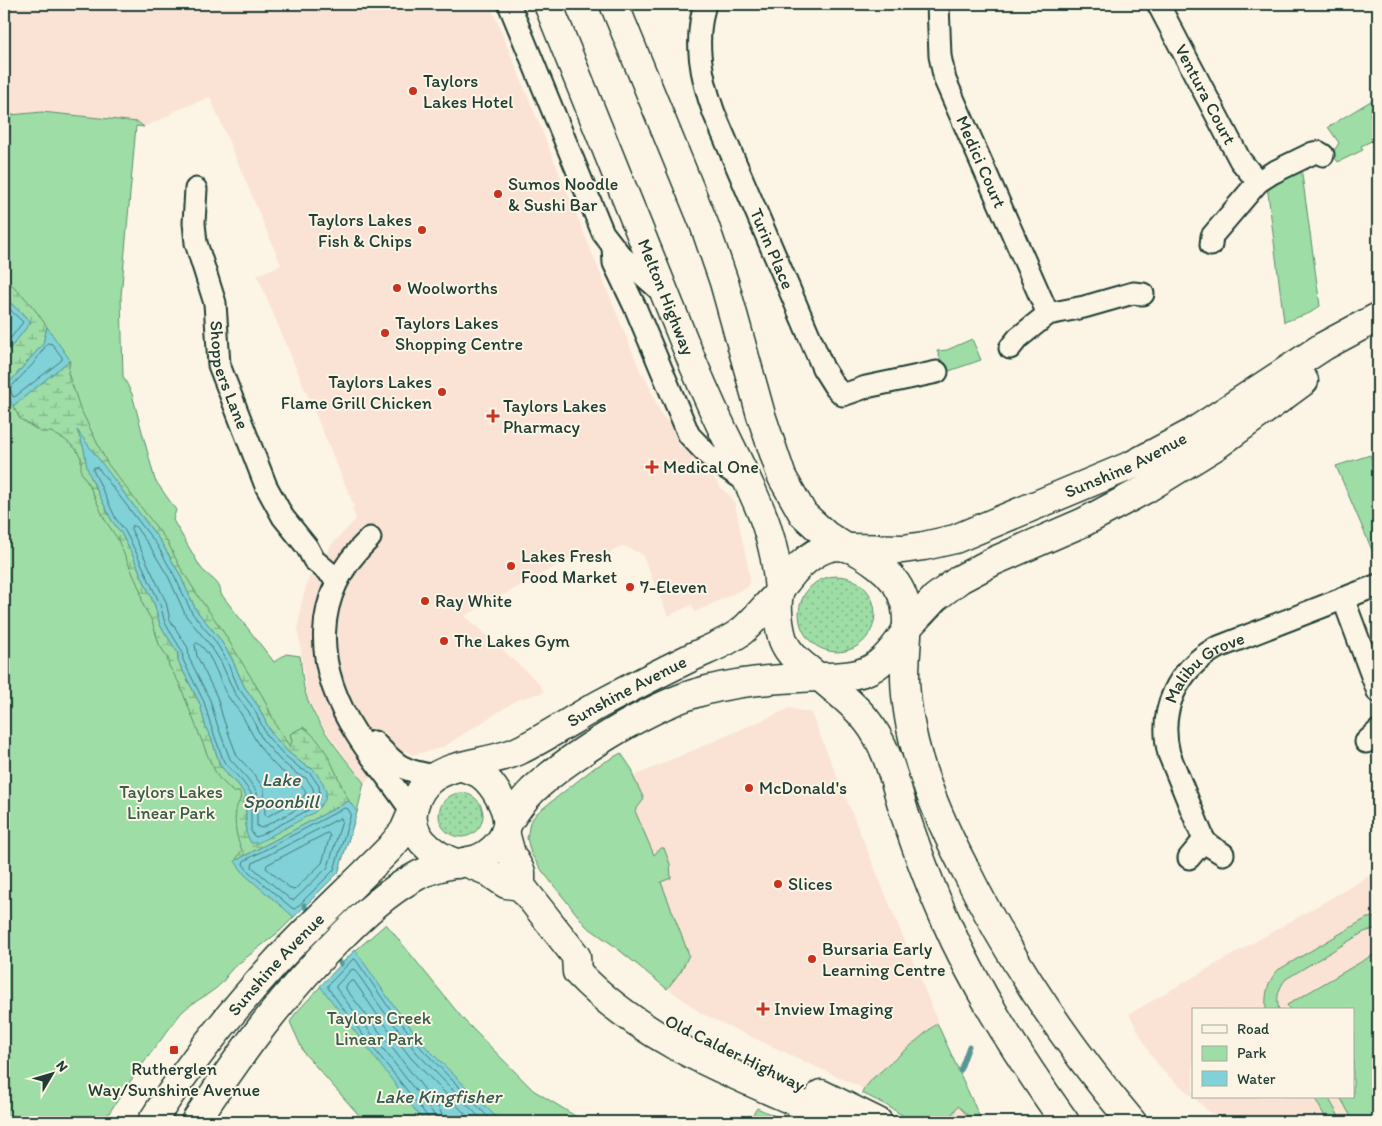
<svg xmlns="http://www.w3.org/2000/svg" width="1382" height="1126" font-family="Itim,sans-serif">
  <style>
    .built { fill: #fae3d5; fill-rule: evenodd }
    .industrial { fill: url(#industrial-grid) }
    .green { fill: #9edda5; stroke: #5e8d6c }
    .wetland { fill: url(#wetland-marsh); stroke: #5e8d6c; fill-rule: evenodd }
    .garden { fill: url(#garden-dots); stroke: #5e8d6c }
    .water { fill: #80d1d8; stroke: #599696 }
    .lines { fill: none; stroke-linecap: round; stroke-linejoin: round }
    .shore { stroke: #467876; stroke-width: 1 }
    .stream { stroke: #599696; stroke-width: 5 }
    .minor-casing { stroke: #1f3d34; stroke-width: 25 }
    .major-casing { stroke: #1f3d34; stroke-width: 31 }
    .highway-casing { stroke: #1f3d34; stroke-width: 31 }
    .minor { stroke: #fcf5e5; stroke-width: 21 }
    .major { stroke: #fcf5e5; stroke-width: 28 }
    .highway { stroke: #fcf5e5; stroke-width: 28 }
    .poi-dot { fill: #c8321e; stroke: #fcf5e5; stroke-width: 2 }
    .labels { text-anchor: middle; dominant-baseline: central; stroke-width: 4; stroke-linejoin: round; paint-order: stroke }
    .poi-label { font-size: 18px; fill: #1f3d34; stroke: #fcf5e5; text-anchor: start }
    .street-label { font-size: 18px; fill: #1f3d34; stroke: #fcf5e5 }
    .park-label { font-size: 18px; fill: #385d4b; stroke: #fcf5e5 }
    .water-label { font-size: 19px; font-style: italic; fill: #325b55; stroke: #fcf5e5 }
  </style>
  <defs>
    <pattern id="industrial-grid" width="8" height="8" patternUnits="userSpaceOnUse" patternTransform="scale(1.25)"><rect width="8" height="8" fill="#fae3d5"/><path d="M0 4h8M4 0v8" fill="none" stroke="#d6c4b7"/></pattern>
    <pattern id="wetland-marsh" width="20" height="14" patternUnits="userSpaceOnUse" patternTransform="scale(1.25)"><rect width="20" height="14" fill="#9edda5"/><path d="M1 5h8M5 5V1M11 12h8M15 12V8" fill="none" stroke="#80b487"/></pattern>
    <pattern id="garden-dots" width="8" height="8" patternUnits="userSpaceOnUse" patternTransform="scale(1.25)"><rect width="8" height="8" fill="#9edda5"/><path d="M2 2h.1M6 6h.1" fill="none" stroke="#80b487" stroke-width="1.8" stroke-linecap="round"/></pattern>
  </defs>
  <rect width="100%" height="100%" fill="#fcf5e5"/>
  <filter id="ink" filterUnits="userSpaceOnUse"><feTurbulence type="fractalNoise" baseFrequency=".02" numOctaves="2"/><feDisplacementMap in="SourceGraphic" scale="10" xChannelSelector="R" yChannelSelector="G"/><feConvolveMatrix kernelMatrix="1 2 1 2 8 2 1 2 1" color-interpolation-filters="sRGB"/></filter>
  <g filter="url(#ink)">
    <path class="built" d="M4,4H490L642,375L644,374L661,414L670,424L679,445L703,464L721,488L730,496L735,504L750,577V583L748,587L695,612L692,605L668,616L642,554L623,546L596,560L586,558L582,552L465,616L538,682L544,692L517,700L445,746L434,750L411,755L407,750L364,783L322,725L307,698L298,630L301,604L309,577L313,573L332,544L356,519L352,508L354,506L257,275L281,265L210,97L170,113L171,115L144,127L138,122L42,112L11,115L4,108Z
      M790,708L811,713L938,1022L873,1078L864,1089L702,1014L586,926L543,872L528,847V831L530,822L537,813L594,768L621,753L633,771L634,776Z
      M1378,871V1122H1221L1163,1071L1150,1054L1129,1014ZM1193,1010H1353V1097H1193Z"/>
    <path class="industrial" d="M958,1105L975,1122H946Z"/>
    <path class="green" d="M1374,99L1370,115L1378,119V138L1361,146L1363,150L1338,162L1332,154L1339,143L1328,127Z
      M42,112L138,122L144,127L136,126L121,296L123,376L132,394L155,480L176,510L173,520L201,568C208,577 221,581 221,594L274,662L286,654L300,656C302,670 302,685 307,698C318,728 345,758 364,783L357,812L338,873L280,931L233,968L225,977L227,976C217,993 195,999 181,1013L136,1073L103,1122H4V184L11,115Z
      M1301,167L1320,306L1310,313L1284,322L1267,185Z
      M972,339L981,360L946,372L937,351L947,350Z
      M1370,455L1378,477V564L1336,466Z
      M621,753L633,771V776L644,799L635,811L654,855L660,848H664L670,864L671,878L661,882L689,955L681,971L667,989L613,945L586,926L543,872L531,854L527,838L530,822L537,813L594,768Z
      M1378,917V928L1364,932L1286,979C1278,989 1276,998 1279,1010H1266C1265,994 1267,982 1278,970L1360,922L1367,918Z
      M386,924L463,1019L533,1090L585,1122H365L304,1053L290,1022L295,1014L348,957Z
      M1378,952V1122H1354L1340,1097H1353V1010H1290L1287,1005Z
      M937,1023L982,1122H975L958,1106L946,1122H913L886,1105L862,1093L864,1089L873,1078Z
      M1314,1097H1328L1342,1122H1328Z
      M757,1108L789,1122H748Z"/>
    <path class="wetland" d="M4,278C21,292 35,308 47,327L43,344L8,384L4,386V353L7,352L31,322L4,297Z
      M70,360L68,373L73,387L80,408L107,463L167,541L180,567L200,599L221,628L263,697L277,727L290,747L292,741L290,734L303,727C329,745 335,775 349,801L235,861L242,850C236,838 234,824 236,810C237,802 242,802 240,792H233L218,777L209,759L179,683L169,666L167,657L159,644L152,621L143,605L140,590L117,538L105,520L89,485L81,472V458L76,449L64,439L51,432H41L20,419L13,406ZM78,432L161,542L179,573L196,610L219,638L231,657L244,686L258,706L271,733L287,751L304,765L313,769L246,833V796L238,784L229,776L220,765L212,740L206,728L200,704L178,661V653L160,625L155,606L132,554L121,533L112,521L91,478L84,449Z"/>
    <path class="garden" d="M799 614a38 38 0 1 1 76 0a38 38 0 1 1-76 0Z
      M439 815a22 22 0 1 1 44 0a22 22 0 1 1-44 0Z"/>
    <path class="water" d="M4,297L31,322L7,352L4,353Z
      M47,327L70,360L13,406L4,390V386L8,384L43,344Z
      M77,430L161,542L179,573L196,610L219,638L231,657L244,686L258,706L271,733L287,751L304,765L313,769L323,783L326,792L325,800L315,812L258,843H251L246,833V796L238,784L229,776L220,765L212,740L206,728L200,704L178,661V653L160,625L155,606L132,554L121,533L112,521L91,478L87,468L84,449Z
      M349,801L357,812L338,873L294,917L245,875L235,861Z
      M355,950L391,1002L425,1046L501,1122H426L418,1114L320,986Z"/>
    <g class="lines">
      <path class="shore" d="M4,304L23,322L4,347
        M48,343L52,344L62,357V360L16,396L13,397L10,388L33,364Z
        M95,467L98,468L157,545L174,575L192,613L215,641L226,659L239,689L254,709L267,736L283,754L301,769L310,773L319,786L320,798L312,808L257,837L254,836L251,831V793L242,781L224,762L211,726L204,702L183,660L182,651L165,623L160,604L136,552L125,531L116,519L96,476L93,470Z
        M132,526H135L151,548L169,578L186,616L210,645L221,662L234,692L249,712L262,739L279,759L297,774L306,778L313,788L314,796L307,804L261,828L257,826V792L247,778L230,759L217,724L210,700L189,658L188,648L170,620L166,602L131,529Z
        M197,643C212,651 219,681 227,695C232,703 239,710 243,717C252,734 259,748 272,762C282,774 299,780 306,792L303,798L268,816L265,815L264,789L253,773L237,756L224,721L217,697L197,656L195,645Z
        M345,808L348,809L351,814L334,870L295,909L292,908L249,872L243,864L244,861Z
        M341,818L342,821L328,867L294,900H291L252,867L253,863Z
        M328,833L330,836L322,863L294,890L291,889L266,868L267,865Z
        M429,1122L428,1117L356,1026L328,988V985L353,959L356,960L387,1005L422,1049L493,1122
        M436,1122L433,1113L336,988V986L352,969L355,970L382,1009L417,1053L484,1122
        M443,1122L442,1115L439,1108L346,989V986L351,981H354L376,1013L411,1058L473,1122"/>
      <path class="stream" d="M304,905L311,916
        M335,955L341,964
        M960,1071L969,1046"/>
      <g class="minor-casing">
        <g id="minor">
          <path d="M509,4L603,233L620,255L663,293"/>
          <path id="s1" d="M705,4C694,42 701,77 714,113L823,368L835,387L843,395L866,387L937,372"/>
          <path id="s2" d="M938,4L940,56L945,80L1048,314"/>
          <path id="s3" d="M1158,4L1240,160L1258,182"/>
          <path id="s4" d="M196,189L194,223L196,243L215,303L219,365L266,486L283,517L307,547L314,560L338,580"/>
          <path d="M1211,245L1212,236L1258,182L1272,173L1313,153L1318,152L1323,155"/>
          <path d="M613,247L614,263L636,309L689,435L708,455L726,468L749,483"/>
          <path d="M1010,348L1018,338L1048,314L1084,307L1133,293L1143,294"/>
          <path d="M370,538C309,596 314,668 357,735C374,762 395,786 412,812"/>
          <path d="M1343,598L1378,692"/>
          <path d="M374,742C397,766 402,771 436,776"/>
          <path d="M1366,742L1378,731"/>
          <path id="s5" d="M1223,854L1210,846L1204,840L1169,754C1158,710 1177,670 1216,648L1378,585"/>
          <path d="M1189,858L1204,840"/>
        </g>
      </g>
      <g class="major-casing">
        <g id="major">
          <path id="s6" d="M850,548L903,549L924,546L955,539L1132,465L1192,433L1324,346L1378,317"/>
          <path d="M906,629L935,598L960,579L994,561L1084,522L1144,490L1217,445L1304,381"/>
          <path d="M508,823C515,811 523,800 533,790C571,755 644,710 693,694C734,681 776,679 818,677"/>
          <path d="M505,832L511,854L521,872V886L576,956L577,972C649,1048 749,1079 841,1122"/>
          <path d="M465,862L487,871L506,884L521,886"/>
          <path id="s7" d="M458,864C432,855 404,834 415,803C418,795 422,787 429,781C448,763 492,763 518,751C547,737 573,719 600,704C630,688 661,672 692,657C709,649 727,643 742,631C755,620 766,605 779,593"/>
          <path d="M821,1094L878,1122"/>
          <path id="s8" d="M152,1122C187,1066 230,1013 275,963C312,923 352,887 390,848L404,831L411,815"/>
          <path d="M195,1122C238,1056 284,993 341,937C363,915 387,892 415,877C434,866 457,864 477,859C491,854 505,840 507,825C509,809 493,783 480,774C475,771 468,769 462,767"/>
        </g>
      </g>
      <g class="highway-casing">
        <g id="highway">
          <path id="s9" d="M548,4L692,361C705,392 719,423 734,453C758,503 775,533 779,591"/>
          <path d="M614,4L704,224L724,282L761,415L782,477L803,514L826,535L845,547"/>
          <path d="M906,631C879,672 866,677 818,677C804,666 789,656 783,640C779,628 776,605 779,593C780,588 785,583 788,579C801,562 825,540 849,548C859,551 870,559 878,565C919,596 905,631 905,675C905,698 909,720 914,742C925,787 944,829 965,869C1010,960 1067,1045 1132,1122"/>
          <path d="M820,677C836,691 854,704 867,721C888,747 895,783 905,815C917,850 929,884 944,917C976,990 1019,1057 1065,1122"/>
        </g>
      </g>
      <use href="#minor" class="minor"/>
      <use href="#major" class="major"/>
      <use href="#highway" class="highway"/>
    </g>
  </g>
  <g class="poi-dot">
    <circle cx="413" cy="91" r="5"/>
    <circle cx="498" cy="194" r="5"/>
    <circle cx="422" cy="230" r="5"/>
    <circle cx="397" cy="288" r="5"/>
    <circle cx="385" cy="333" r="5"/>
    <circle cx="442" cy="392" r="5"/>
    <path d="M490.5 408.5h5v5h5v5h-5v5h-5v-5h-5v-5h5z"/>
    <path d="M649.5 459.5h5v5h5v5h-5v5h-5v-5h-5v-5h5z"/>
    <circle cx="511" cy="566" r="5"/>
    <circle cx="630" cy="587" r="5"/>
    <circle cx="425" cy="601" r="5"/>
    <circle cx="444" cy="641" r="5"/>
    <circle cx="749" cy="788" r="5"/>
    <circle cx="778" cy="884" r="5"/>
    <circle cx="812" cy="959" r="5"/>
    <path d="M760.5 1001.5h5v5h5v5h-5v5h-5v-5h-5v-5h5z"/>
    <rect x="169" y="1045" width="10" height="10" rx="2.5"/>
  </g>
  <g class="labels">
    <g class="poi-label">
      <text x="423" y="81">Taylors<tspan x="423" dy="21">Lakes Hotel</tspan></text>
      <text x="508" y="184">Sumos Noodle<tspan x="508" dy="21">&amp; Sushi Bar</tspan></text>
      <text x="412" y="220" text-anchor="end">Taylors Lakes<tspan x="412" dy="21">Fish &amp; Chips</tspan></text>
      <text x="407" y="288">Woolworths</text>
      <text x="395" y="323">Taylors Lakes<tspan x="395" dy="21">Shopping Centre</tspan></text>
      <text x="432" y="382" text-anchor="end">Taylors Lakes<tspan x="432" dy="21">Flame Grill Chicken</tspan></text>
      <text x="503" y="406">Taylors Lakes<tspan x="503" dy="21">Pharmacy</tspan></text>
      <text x="663" y="467">Medical One</text>
      <text x="521" y="556">Lakes Fresh<tspan x="521" dy="21">Food Market</tspan></text>
      <text x="640" y="587">7-Eleven</text>
      <text x="435" y="601">Ray White</text>
      <text x="454" y="641">The Lakes Gym</text>
      <text x="759" y="788">McDonald's</text>
      <text x="788" y="884">Slices</text>
      <text x="822" y="949">Bursaria Early<tspan x="822" dy="21">Learning Centre</tspan></text>
      <text x="774" y="1009">Inview Imaging</text>
      <text x="174" y="1069" text-anchor="middle">Rutherglen<tspan x="174" dy="21">Way/Sunshine Avenue</tspan></text>
    </g>
    <g class="street-label">
      <text stroke="none"><textPath href="#s3" startOffset="102">Ventura Court</textPath></text>
      <text stroke="none"><textPath href="#s2" startOffset="166">Medici Court</textPath></text>
      <text stroke="none"><textPath href="#s1" startOffset="259">Turin Place</textPath></text>
      <text stroke="none"><textPath href="#s9" startOffset="316">Melton Highway</textPath></text>
      <text stroke="none"><textPath href="#s4" startOffset="191">Shoppers Lane</textPath></text>
      <text stroke="none"><textPath href="#s6" startOffset="292">Sunshine Avenue</textPath></text>
      <text stroke="none"><textPath href="#s5" startOffset="220">Malibu Grove</textPath></text>
      <text stroke="none"><textPath href="#s7" startOffset="329">Sunshine Avenue</textPath></text>
      <text stroke="none"><textPath href="#s8" startOffset="201">Sunshine Avenue</textPath></text>
      <text transform="translate(735 1053) rotate(26)">Old Calder Highway</text>
    </g>
    <g class="park-label">
      <text x="171" y="792">Taylors Lakes<tspan x="171" dy="21">Linear Park</tspan></text>
      <text x="379" y="1018">Taylors Creek<tspan x="379" dy="21">Linear Park</tspan></text>
    </g>
    <g class="water-label">
      <text x="281" y="779">Lake<tspan x="281" dy="22">Spoonbill</tspan></text>
      <text x="438" y="1096">Lake Kingfisher</text>
    </g>
  </g>
  <rect width="1382" height="1126" fill="none" stroke="#fcf5e5" stroke-width="20"/>
  <rect x="10" y="10" width="1362" height="1106" fill="none" stroke="#1f3d34" stroke-width="2" filter="url(#ink)"/>
  <rect x="1192" y="1008" width="162" height="90" fill="#fcf5e5" stroke="#a4ab9e"/>
  <rect x="1202" y="1025" width="25" height="8" fill="#fcf5e5" stroke="#a4ab9e"/>
  <text x="1237" y="1034" font-size="15" fill="#1f3d34">Road</text>
  <rect x="1202" y="1046" width="25" height="15" fill="#9edda5" stroke="#a4ab9e"/>
  <text x="1237" y="1058" font-size="15" fill="#1f3d34">Park</text>
  <rect x="1202" y="1071" width="25" height="15" fill="#80d1d8" stroke="#a4ab9e"/>
  <text x="1237" y="1084" font-size="15" fill="#1f3d34">Water</text>
  <g transform="translate(52 1074) rotate(52)" stroke="#fcf5e5" stroke-width="4" paint-order="stroke">
  <path d="M0-4L9 19L0 12L-9 19Z" fill="#1f3d34"/>
  <text y="-8" font-size="14" font-weight="bold" text-anchor="middle" fill="#1f3d34">N</text>
  </g>
</svg>
